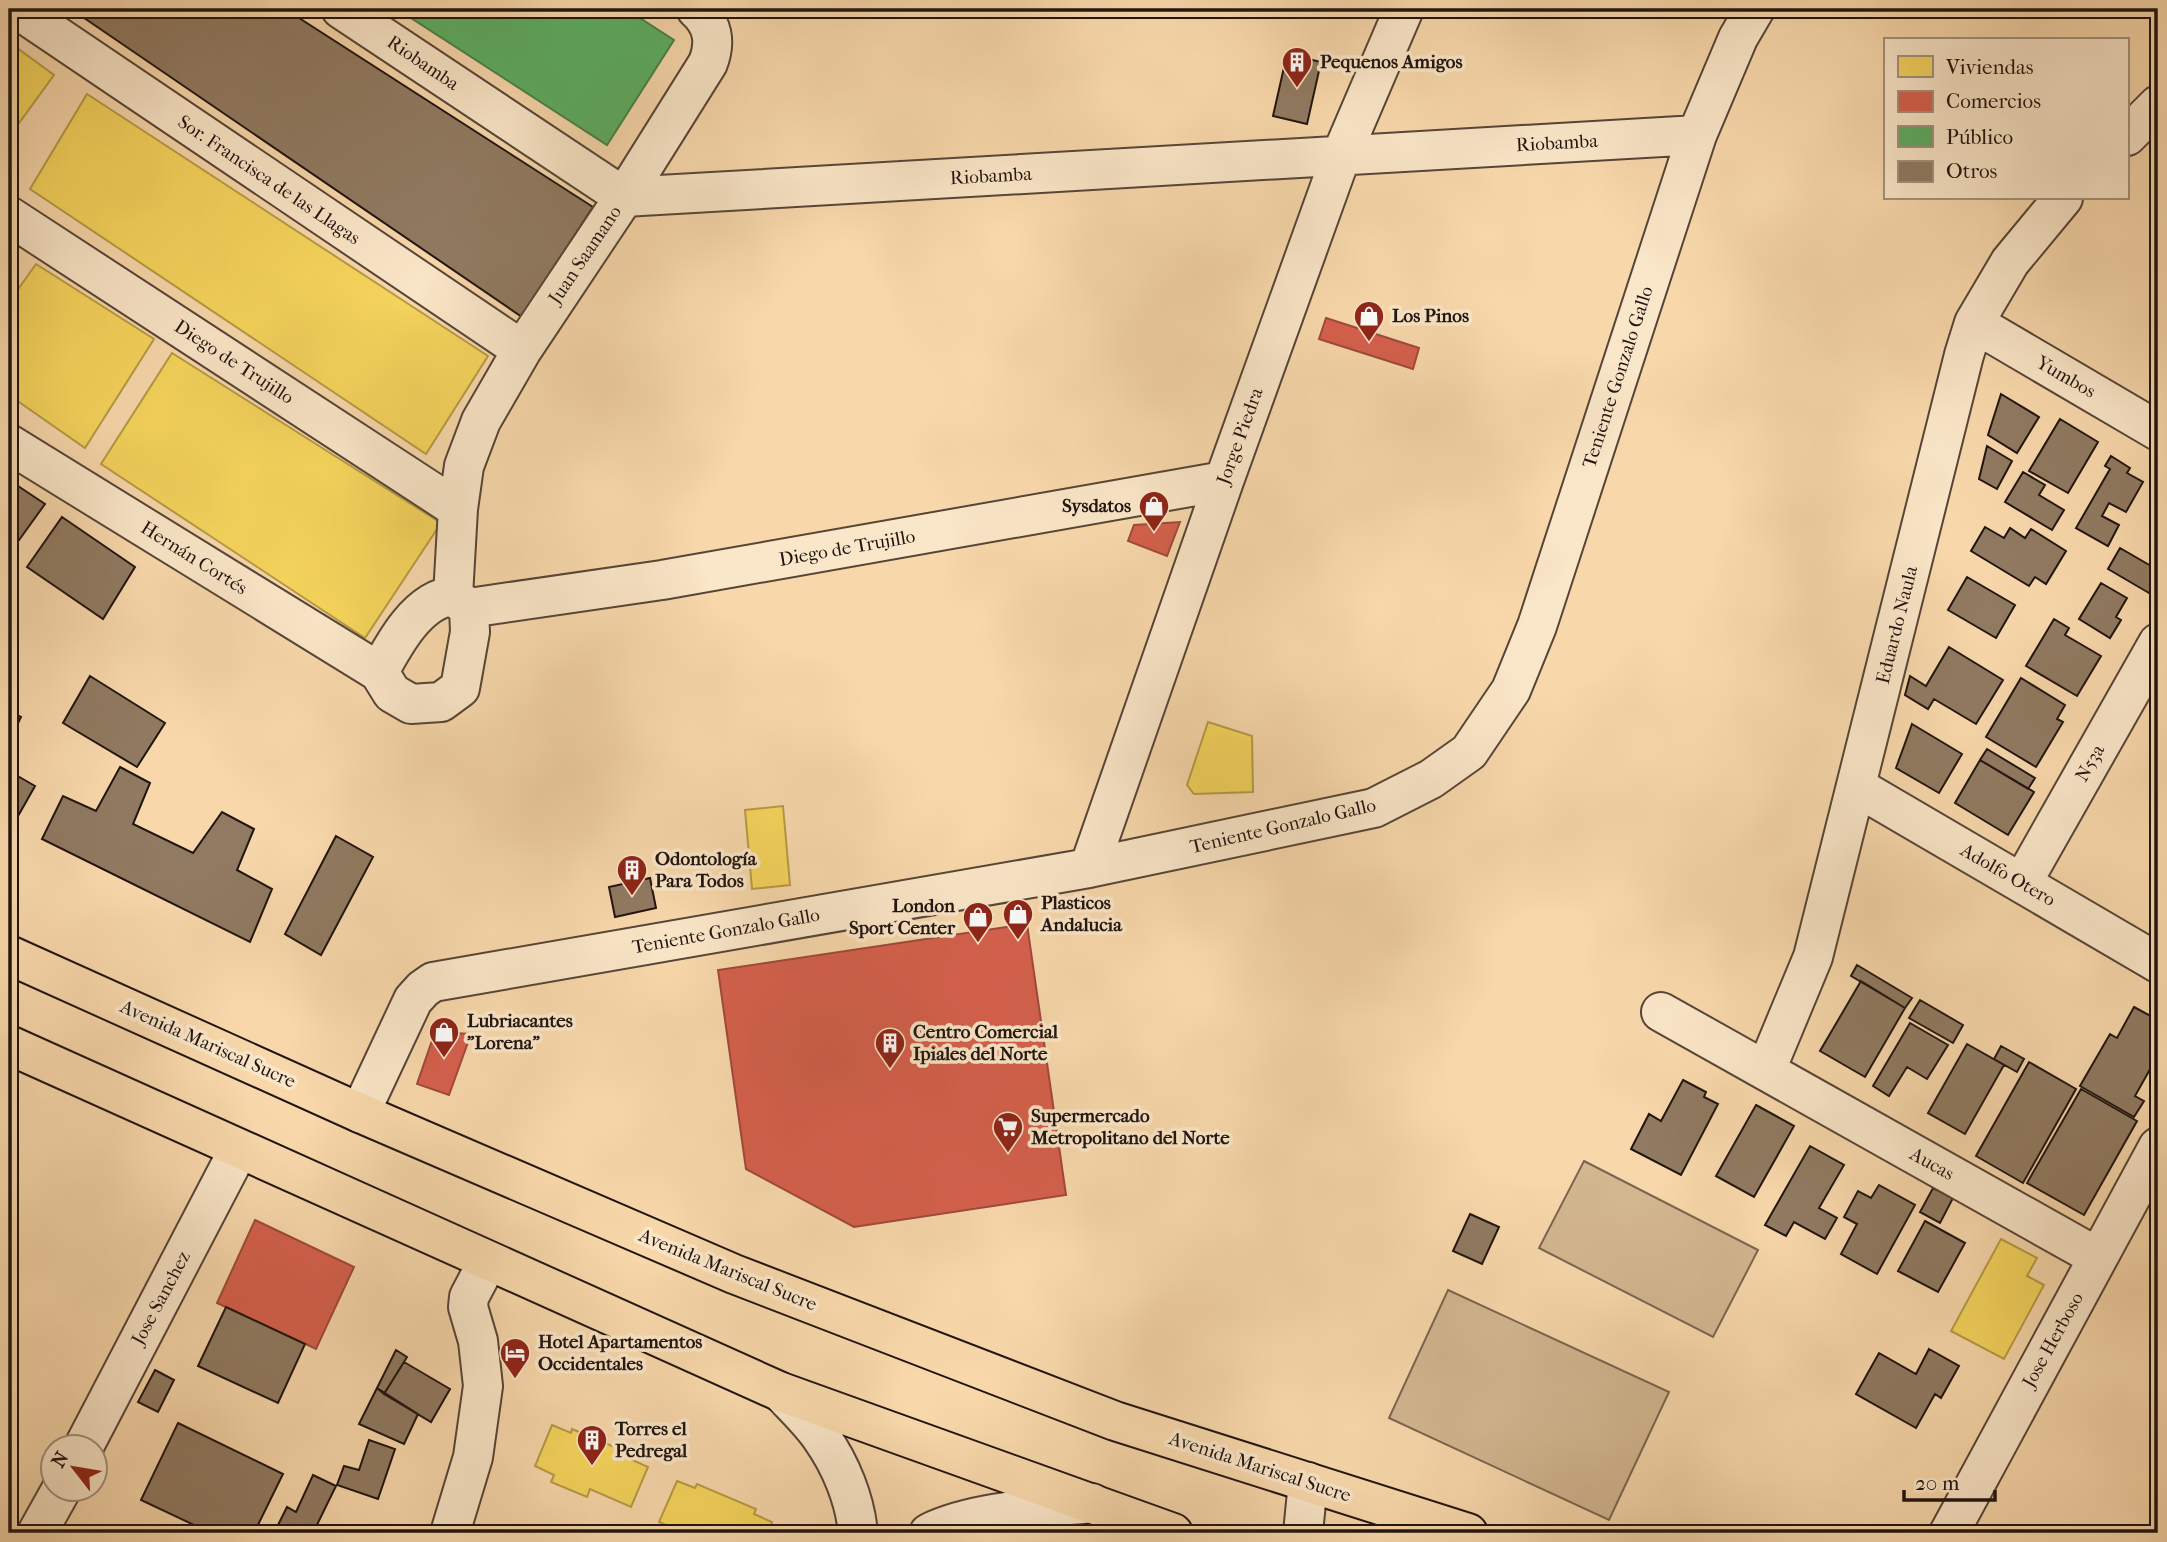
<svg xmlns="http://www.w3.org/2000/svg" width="2167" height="1542" font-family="'IM FELL French Canon',serif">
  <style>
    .green { fill: #d3b791; stroke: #7a6650; stroke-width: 2 }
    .homes { fill: #f6d55c; stroke: #b69b45; stroke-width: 2 }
    .shops { fill: #d6604d; stroke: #9f493b; stroke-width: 2 }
    .public { fill: #5aae61; stroke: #498049; stroke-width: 2 }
    .building { fill: #907a61; stroke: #201410; stroke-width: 2 }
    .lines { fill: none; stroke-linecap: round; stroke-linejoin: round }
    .minor-casing { stroke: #564537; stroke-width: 42 }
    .major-casing { stroke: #201410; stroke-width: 42 }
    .minor { stroke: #fae6c8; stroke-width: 38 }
    .major { stroke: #f8d8ab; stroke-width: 38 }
    .labels { text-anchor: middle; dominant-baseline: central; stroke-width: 7; stroke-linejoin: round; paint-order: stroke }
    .poi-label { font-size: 19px; font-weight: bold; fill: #201410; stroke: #fae6c8; text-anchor: start }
    .street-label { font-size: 19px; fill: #201410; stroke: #fae6c8 }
  </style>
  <rect width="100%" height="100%" fill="#f8d8ab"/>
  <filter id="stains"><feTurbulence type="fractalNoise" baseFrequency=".00286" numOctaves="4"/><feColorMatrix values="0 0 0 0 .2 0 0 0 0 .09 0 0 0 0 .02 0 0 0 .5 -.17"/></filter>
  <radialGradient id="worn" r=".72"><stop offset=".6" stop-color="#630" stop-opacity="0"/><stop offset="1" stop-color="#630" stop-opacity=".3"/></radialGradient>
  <path class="green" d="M1584,1161L1758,1250L1713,1337L1539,1248Z
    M1448,1290L1669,1392L1609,1520L1389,1418Z"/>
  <path class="homes" d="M9,42L54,75L9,137Z
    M87,94L488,356L426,454L30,189Z
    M36,264L154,339L85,448L9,395V302Z
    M172,353L441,523L365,638L101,464Z
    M1208,722L1252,736L1253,792L1194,794L1187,785Z
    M783,806L790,885L752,889L745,810Z
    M2001,1239L2037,1258L2027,1276L2044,1285L2004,1359L1951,1331Z
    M552,1425L571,1433L572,1429L631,1454L630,1459L648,1467L631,1507L590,1489L587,1497L551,1482L554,1475L535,1466Z
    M677,1481L695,1488L697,1484L756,1509L754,1514L772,1522L768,1533H677L678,1530L659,1522Z"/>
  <path class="shops" d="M1326,318L1419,348L1413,369L1319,339Z
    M1180,522L1167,556L1128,541L1134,525Z
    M1027,924L1066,1195L854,1227L746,1169L718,970Z
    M435,1032L471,1034L449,1095L417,1084Z
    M255,1220L354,1267L316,1349L217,1303Z"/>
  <path class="public" d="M397,9H626L674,40L607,145Z"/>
  <path class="building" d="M71,9H285L593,207L522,317Z
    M1287,54L1321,62L1307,124L1273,116Z
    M2001,394L2039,417L2017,453L1988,435Z
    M2060,419L2098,442L2068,493L2029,471Z
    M1987,446L2012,461L1997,489L1979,479Z
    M2111,456L2130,468L2127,473L2143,482L2126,512L2109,503L2102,516L2119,525L2108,546L2076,528L2110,469L2105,466Z
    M2023,472L2045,485L2039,495L2064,510L2052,530L2005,502Z
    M9,480L45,504L9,554Z
    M62,517L135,567L103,619L27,567Z
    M1985,527L2004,538L2010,528L2025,538L2031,529L2066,551L2046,584L2035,577L2029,586L1971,551Z
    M2120,548L2158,570V578L2149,593L2108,569Z
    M1967,577L2015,605L1996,638L1948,610Z
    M2101,583L2127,598L2116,617L2121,620L2110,638L2079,619Z
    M2054,619L2069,628L2065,635L2101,656L2077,696L2026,666Z
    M1949,647L2003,680L1976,724L1934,699L1928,709L1905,695L1910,676L1926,686Z
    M90,676L165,723L137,767L63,723Z
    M2021,678L2065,705L2057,719L2063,722L2036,767L1986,737Z
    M9,711L21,717L9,742Z
    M1912,724L1962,754L1939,793L1896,768Z
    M1987,749L2035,778L2028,789L1980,760Z
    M1980,760L2034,792L2008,835L1955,803Z
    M120,767L150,783L133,824L193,853L222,812L254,829L237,870L272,889L250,942L42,839L63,796L96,811Z
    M9,771L35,786L13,825L9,823Z
    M336,836L373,857L321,955L285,934Z
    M650,878L656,908L615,917L609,887Z
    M1857,965L1912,998L1905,1008L1851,976Z
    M1861,981L1905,1008L1865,1077L1820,1051Z
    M1920,1000L1963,1025L1953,1043L1909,1018Z
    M2134,1007L2158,1020V1055L2135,1096L2144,1101L2134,1117L2080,1086L2110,1034L2117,1038Z
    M1910,1023L1948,1045L1927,1079L1907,1067L1889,1096L1873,1086Z
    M1967,1044L2004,1065L1965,1134L1928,1113Z
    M2001,1046L2024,1059L2017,1072L1994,1059Z
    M2029,1062L2076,1089L2023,1183L1976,1156Z
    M1683,1080L1706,1092L1704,1097L1718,1104L1681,1175L1631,1149L1649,1114L1661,1121Z
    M2081,1089L2137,1121L2084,1215L2027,1183Z
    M1756,1105L1794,1126L1754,1197L1716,1176Z
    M1810,1146L1844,1165L1819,1208L1837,1218L1825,1239L1794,1222L1786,1236L1765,1225Z
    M1879,1185L1915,1205L1877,1274L1841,1254L1857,1224L1844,1217L1858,1191L1871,1198Z
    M1933,1188L1953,1198L1940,1223L1920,1212Z
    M1470,1214L1499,1227L1482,1264L1453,1251Z
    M1925,1221L1965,1243L1938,1292L1898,1271Z
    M226,1307L305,1344L278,1403L198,1366Z
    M1929,1349L1959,1366L1941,1398L1935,1394L1916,1428L1856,1394L1879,1353L1916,1374Z
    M396,1350L407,1357L384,1394L377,1388Z
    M404,1362L450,1389L431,1422L384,1394Z
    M155,1370L174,1380L158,1412L138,1402Z
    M377,1388L418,1414L404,1444L359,1424Z
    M178,1423L283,1474L254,1533H211L141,1500Z
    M369,1440L395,1449L378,1499L337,1485L344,1466L359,1470Z
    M313,1475L336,1486L313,1533H274L287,1507L296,1512Z
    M770,1527L784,1533H768Z"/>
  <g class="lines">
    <g class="minor-casing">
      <path id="minor" d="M17,9L522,350
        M341,9L624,197L1697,135
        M2127,136L2158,105
        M9,216L458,509
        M1974,323L2158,431
        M9,444L379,672L392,693L411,704L441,702L460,688L470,632L469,608
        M453,596L458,509L464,466L481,421L522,350L624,197L708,63C716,42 713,24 696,9
        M469,608L662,580L1224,481
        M379,672C394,644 418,599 453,596L469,608
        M1857,787L2158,963
        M1089,868L1224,481L1341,156L1404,9
        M2022,883L2158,643
        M1661,1012L2083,1249L2099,1256
        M1766,1070L1813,957L1964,355L1974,323L2010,262L2063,198
        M360,1113L413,1000L423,989L433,982L1089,868L1374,808L1431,779L1469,752L1511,690L1537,626L1697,135L1738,38L1755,9
        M781,1392C794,1406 810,1421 821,1437C841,1465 855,1500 858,1533
        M83,1448L239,1149
        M37,1533L61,1490
        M450,1533L473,1457L483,1386L478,1341L468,1307L469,1297L488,1261
        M929,1533C974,1511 1042,1508 1092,1503
        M1303,1533L1308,1482
        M1949,1533L2158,1147"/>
    </g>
    <g class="major-casing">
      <path id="major" d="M9,955L360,1113L734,1274L1115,1421L1468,1533
        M9,1045L781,1392L1173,1533"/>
    </g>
    <use href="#minor" class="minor"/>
    <use href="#major" class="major"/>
  </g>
  <defs>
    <g id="building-pin" transform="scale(1.575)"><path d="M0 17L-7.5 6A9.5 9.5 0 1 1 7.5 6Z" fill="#8f2418" stroke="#fae6c8"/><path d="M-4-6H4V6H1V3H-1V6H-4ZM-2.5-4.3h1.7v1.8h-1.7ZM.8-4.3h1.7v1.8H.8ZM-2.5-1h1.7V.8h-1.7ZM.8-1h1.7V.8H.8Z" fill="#fff"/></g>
    <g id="shop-pin" transform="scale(1.575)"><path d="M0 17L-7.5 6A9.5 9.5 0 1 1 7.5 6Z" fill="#8f2418" stroke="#fae6c8"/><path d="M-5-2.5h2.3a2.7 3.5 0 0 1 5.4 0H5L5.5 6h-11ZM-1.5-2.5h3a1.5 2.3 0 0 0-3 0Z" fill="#fff"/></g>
    <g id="supermarket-pin" transform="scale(1.575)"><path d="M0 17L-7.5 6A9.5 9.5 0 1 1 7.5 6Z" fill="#8f2418" stroke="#fae6c8"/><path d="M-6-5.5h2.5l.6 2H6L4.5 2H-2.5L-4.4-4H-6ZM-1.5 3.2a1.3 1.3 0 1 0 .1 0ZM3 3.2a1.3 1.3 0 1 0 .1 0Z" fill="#fff"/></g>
    <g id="hotel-pin" transform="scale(1.575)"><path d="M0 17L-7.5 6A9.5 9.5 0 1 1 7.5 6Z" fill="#8f2418" stroke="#fae6c8"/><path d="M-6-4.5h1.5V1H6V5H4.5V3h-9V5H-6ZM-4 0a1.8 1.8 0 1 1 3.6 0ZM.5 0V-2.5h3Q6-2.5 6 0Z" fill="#fff"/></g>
  </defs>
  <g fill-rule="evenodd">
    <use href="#building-pin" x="1297" y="62"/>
    <use href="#shop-pin" x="1369" y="316"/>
    <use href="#shop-pin" x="1154" y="506"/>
    <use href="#building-pin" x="632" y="870"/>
    <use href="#shop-pin" x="1018" y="914"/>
    <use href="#shop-pin" x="978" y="917"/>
    <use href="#shop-pin" x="444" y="1032"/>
    <use href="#building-pin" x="890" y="1043"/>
    <use href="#supermarket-pin" x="1008" y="1127"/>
    <use href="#hotel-pin" x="515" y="1353"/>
    <use href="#building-pin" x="592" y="1440"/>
  </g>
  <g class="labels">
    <g class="poi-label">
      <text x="1320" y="62">Pequenos Amigos</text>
      <text x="1392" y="316">Los Pinos</text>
      <text x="1131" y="506" text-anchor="end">Sysdatos</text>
      <text x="655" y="859">Odontología<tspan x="655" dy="22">Para Todos</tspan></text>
      <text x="1041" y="903">Plasticos<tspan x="1041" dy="22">Andalucia</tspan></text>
      <text x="955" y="906" text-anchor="end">London<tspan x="955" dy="22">Sport Center</tspan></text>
      <text x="467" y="1021">Lubriacantes<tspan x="467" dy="22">"Lorena"</tspan></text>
      <text x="913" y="1032">Centro Comercial<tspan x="913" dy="22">Ipiales del Norte</tspan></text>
      <text x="1031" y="1116">Supermercado<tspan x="1031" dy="22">Metropolitano del Norte</tspan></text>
      <text x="538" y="1342">Hotel Apartamentos<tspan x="538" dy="22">Occidentales</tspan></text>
      <text x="615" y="1429">Torres el<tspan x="615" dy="22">Pedregal</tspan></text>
    </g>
    <g class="street-label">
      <text transform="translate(423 63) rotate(34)">Riobamba</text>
      <text transform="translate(1557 143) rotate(-3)">Riobamba</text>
      <text transform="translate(991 176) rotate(-3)">Riobamba</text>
      <text transform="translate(269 180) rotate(34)">Sor. Francisca de las Llagas</text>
      <text transform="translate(585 255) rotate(-56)">Juan Saamano</text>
      <text transform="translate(234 362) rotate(33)">Diego de Trujillo</text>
      <text transform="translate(1618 377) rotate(-72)">Teniente Gonzalo Gallo</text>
      <text transform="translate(2066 377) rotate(30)">Yumbos</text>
      <text transform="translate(1240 436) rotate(-70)">Jorge Piedra</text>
      <text transform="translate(847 548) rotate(-10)">Diego de Trujillo</text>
      <text transform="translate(194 558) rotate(32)">Hernán Cortés</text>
      <text transform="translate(1897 625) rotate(-76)">Eduardo Naula</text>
      <text transform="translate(2090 763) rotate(-60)">N53a</text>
      <text transform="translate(1283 826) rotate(-13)">Teniente Gonzalo Gallo</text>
      <text transform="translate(2008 875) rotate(30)">Adolfo Otero</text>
      <text transform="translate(726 931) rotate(-10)">Teniente Gonzalo Gallo</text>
      <text transform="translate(208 1044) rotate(24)">Avenida Mariscal Sucre</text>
      <text transform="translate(1932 1164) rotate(29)">Aucas</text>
      <text transform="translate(728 1270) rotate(22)">Avenida Mariscal Sucre</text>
      <text transform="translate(161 1298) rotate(-62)">Jose Sanchez</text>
      <text transform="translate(2053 1340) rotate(-61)">Jose Herboso</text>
      <text transform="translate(1260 1467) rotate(18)">Avenida Mariscal Sucre</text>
    </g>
  </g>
  <rect width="2167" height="1542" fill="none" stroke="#f8d8ab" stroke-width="35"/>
  <rect x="10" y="10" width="2146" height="1521" fill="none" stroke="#201410" stroke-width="3.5"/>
  <rect x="18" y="18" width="2132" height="1507" fill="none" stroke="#201410" stroke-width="2"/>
  <rect x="1884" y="38" width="245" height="161" fill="#fae6c8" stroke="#a3927e" stroke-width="2"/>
  <rect x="1898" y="56" width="35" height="21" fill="#f6d55c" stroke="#a3927e" stroke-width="2"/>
  <text x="1946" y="74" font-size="21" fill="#201410">Viviendas</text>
  <rect x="1898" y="91" width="35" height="21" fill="#d6604d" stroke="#a3927e" stroke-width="2"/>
  <text x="1946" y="108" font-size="21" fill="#201410">Comercios</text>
  <rect x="1898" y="126" width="35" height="21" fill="#5aae61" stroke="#a3927e" stroke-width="2"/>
  <text x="1946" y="144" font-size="21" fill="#201410">Público</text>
  <rect x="1898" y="161" width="35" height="21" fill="#907a61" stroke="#a3927e" stroke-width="2"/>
  <text x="1946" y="178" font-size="21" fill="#201410">Otros</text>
  <g transform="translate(74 1468) rotate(301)"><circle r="33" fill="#fae6c8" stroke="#a3927e" stroke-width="2"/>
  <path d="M0-5L12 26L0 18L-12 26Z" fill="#8f2418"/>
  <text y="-10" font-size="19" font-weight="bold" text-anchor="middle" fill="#201410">N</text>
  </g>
  <path d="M1904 1490v10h91v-10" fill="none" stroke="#201410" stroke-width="3.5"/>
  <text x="1915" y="1490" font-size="21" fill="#201410" stroke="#fae6c8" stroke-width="5" paint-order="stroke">20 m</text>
  <rect width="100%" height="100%" filter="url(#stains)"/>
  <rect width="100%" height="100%" fill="url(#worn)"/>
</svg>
